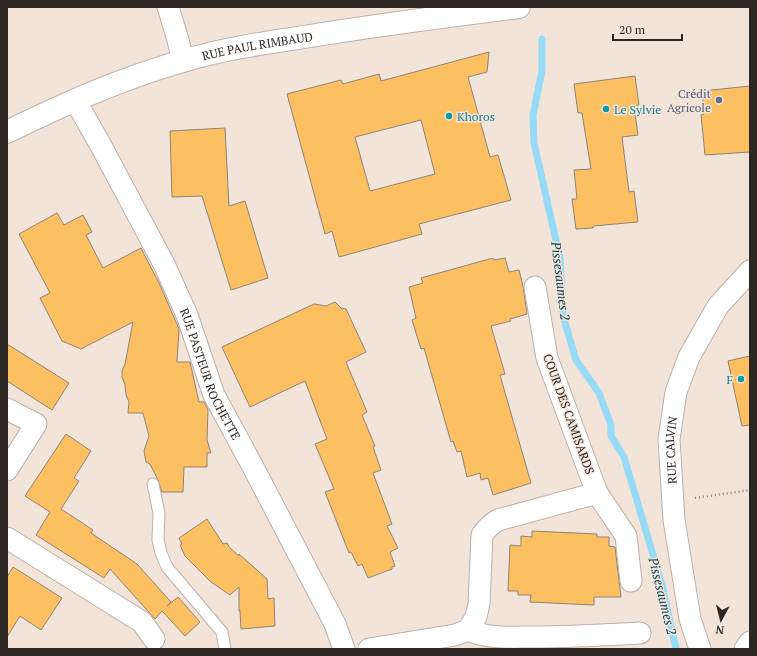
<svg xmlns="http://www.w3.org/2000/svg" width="757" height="656" font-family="'PT Serif',serif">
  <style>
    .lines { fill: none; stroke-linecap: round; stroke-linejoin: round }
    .stream { stroke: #97daf6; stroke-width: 7 }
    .building { fill: #fcc063; stroke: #8d8478; fill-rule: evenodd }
    .lane-casing { stroke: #beafa7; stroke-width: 13 }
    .street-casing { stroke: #beafa7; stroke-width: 23 }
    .primary-casing { stroke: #beafa7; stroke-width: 24 }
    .path { stroke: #8e837d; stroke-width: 2.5; stroke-dasharray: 1 3; stroke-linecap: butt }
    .lane { stroke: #fff; stroke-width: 11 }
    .street { stroke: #fff; stroke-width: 21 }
    .primary { stroke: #fff; stroke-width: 22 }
    .service-dot { fill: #5c6f8a; stroke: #f3e4da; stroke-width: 1.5 }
    .culture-dot { fill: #0f9aa8; stroke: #f3e4da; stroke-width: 1.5 }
    .labels { text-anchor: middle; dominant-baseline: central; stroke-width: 3; stroke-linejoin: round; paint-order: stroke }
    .street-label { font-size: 12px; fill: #2d2724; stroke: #f3e4da }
    .service-label { font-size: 12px; fill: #4e5e75; stroke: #f3e4da; text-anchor: end }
    .culture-label { font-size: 12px; fill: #0d838f; stroke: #f3e4da; text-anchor: start }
    .water-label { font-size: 13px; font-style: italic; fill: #0a4457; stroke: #f3e4da }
  </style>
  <rect width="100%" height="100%" fill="#f3e4da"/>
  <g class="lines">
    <path class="stream" d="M542,39V71L533,115L534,143L560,258L563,316L576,360L599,393L611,425V436L624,457L662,585L676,649"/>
  </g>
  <path class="building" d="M489,52L487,72L468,77L490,157L498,155L511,200L419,224L422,234L339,257L332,231L325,234L287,94L341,80L343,84L379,74L381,81ZM421,120L435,174L370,191L355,137Z
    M635,76L639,105L634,106L638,135L622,137L629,192L634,191L638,222L593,226V228L576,229L572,199H577L574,170L591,169L582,113H578L574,84Z
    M750,86V152L705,155L701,115L704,114L702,91Z
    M225,128L229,206L245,201L268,278L231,290L202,196L172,197L170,131Z
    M57,213L64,225L83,215L92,232L86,235L103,268L141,248L160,285L179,329L177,362H190L199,402H204L208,410L207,440L211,453H207V467H184L183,492H162L158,480L150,464L146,462L144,451L149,436L143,413H128L129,402L126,395L125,385L122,377V371L125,364L133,322L81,349L62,341L40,298L50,293L19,234Z
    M493,258L494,260L505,258L509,272L519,270L523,286L527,314L510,319L511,321L491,326L505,374L500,375L531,483L493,495L488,478L481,480L480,473L467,477L461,451L457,452L453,441L451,442L424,348L421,349L412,320L416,318L409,287L423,283L421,278Z
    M335,302L341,308L346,309L366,352L346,362L367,412L362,415L375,446L373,447L381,470L373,473L392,524L387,526L398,548L390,552L395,566L392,567V569L368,578L362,564L358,566L351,552L349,553L325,492L334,489L315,444L327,439L305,381L250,407L222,347L314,304L326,306Z
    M7,344L69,383L52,410L7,381Z
    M750,356V425L742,426L728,361Z
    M66,434L91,451L74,478L79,481L61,509L93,530L91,533L137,564L171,602L167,606L178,597L200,622L185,636L162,611L155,619L110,569L104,578L36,535L50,512L25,496Z
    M207,519L223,544L227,543L229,547L239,556V554L267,579L268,599L274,598L275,626L241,629L240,611H239V587L230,595L211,582L185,556L180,545L182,544L179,538Z
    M532,531L597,534V537H609V546L615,547L621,597H594V605L530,602L531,595H518V591H508L510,545L521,546V536L532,537Z
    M13,567L62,598L41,630L20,616L7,637V577Z"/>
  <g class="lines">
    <g class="lane-casing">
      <path id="lane" d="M153,484L159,513L158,540L161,553L167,567L222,632L225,649"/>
    </g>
    <g class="street-casing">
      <g id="street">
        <path d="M168,7L178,40L183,61"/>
        <path id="s1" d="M75,100L100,144L164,264L187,315L214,395L252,465L335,624L344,649"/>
        <path d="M7,409L36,424L7,470"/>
        <path d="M597,493L626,536L631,581"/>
        <path d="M7,538L142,622L154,639"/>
        <path d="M468,630L476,617L479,604L482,535C487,528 491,524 498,520L597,493L547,358L535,287"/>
        <path d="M369,649L455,635L468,630C488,639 510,637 532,637C568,637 604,635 640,633"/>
        <path id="s2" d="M700,649L690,619L674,520L669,439L676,392L689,357L718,306L750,271"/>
        <path d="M745,649L750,642"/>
      </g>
    </g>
    <g class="primary-casing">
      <g id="primary">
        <path id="s3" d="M7,132C64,104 122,78 183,61C222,49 264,43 304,37C376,25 448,16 519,7"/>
      </g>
    </g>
    <path class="path" d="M695,498L750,490"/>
    <use href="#lane" class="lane"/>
    <use href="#street" class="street"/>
    <use href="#primary" class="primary"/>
  </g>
  <circle class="service-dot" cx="719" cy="100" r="4"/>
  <g class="culture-dot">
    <circle cx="606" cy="109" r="4"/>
    <circle cx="449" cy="116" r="4"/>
    <circle cx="741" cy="379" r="4"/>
  </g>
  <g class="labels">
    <g class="street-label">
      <text stroke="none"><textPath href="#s3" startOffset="266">RUE PAUL RIMBAUD</textPath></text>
      <text stroke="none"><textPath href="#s1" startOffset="306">RUE PASTEUR ROCHETTE</textPath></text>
      <text transform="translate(569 414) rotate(70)">COUR DES CAMISARDS</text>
      <text stroke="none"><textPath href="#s2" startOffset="202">RUE CALVIN</textPath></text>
    </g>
    <g class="service-label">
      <text x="711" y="93">Crédit<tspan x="711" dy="14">Agricole</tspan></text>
    </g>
    <g class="culture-label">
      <text x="614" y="109">Le Sylvie</text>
      <text x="457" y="116">Khoros</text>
      <text x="733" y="379" text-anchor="end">F</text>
    </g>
    <g class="water-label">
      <text transform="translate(561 281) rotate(83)">Pissesaumes 2</text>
      <text transform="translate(663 596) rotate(76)">Pissesaumes 2</text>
    </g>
  </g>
  <rect width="757" height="656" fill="none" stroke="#2d2724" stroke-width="16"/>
  <g transform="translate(721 620) rotate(187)" stroke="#f3e4da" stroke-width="3" paint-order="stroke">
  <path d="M0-3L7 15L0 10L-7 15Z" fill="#2d2724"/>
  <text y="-6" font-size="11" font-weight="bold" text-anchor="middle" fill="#2d2724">N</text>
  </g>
  <path d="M613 34v6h69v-6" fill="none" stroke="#2d2724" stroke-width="2"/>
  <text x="619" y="34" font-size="12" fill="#2d2724" stroke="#f3e4da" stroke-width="3" paint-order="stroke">20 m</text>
</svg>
